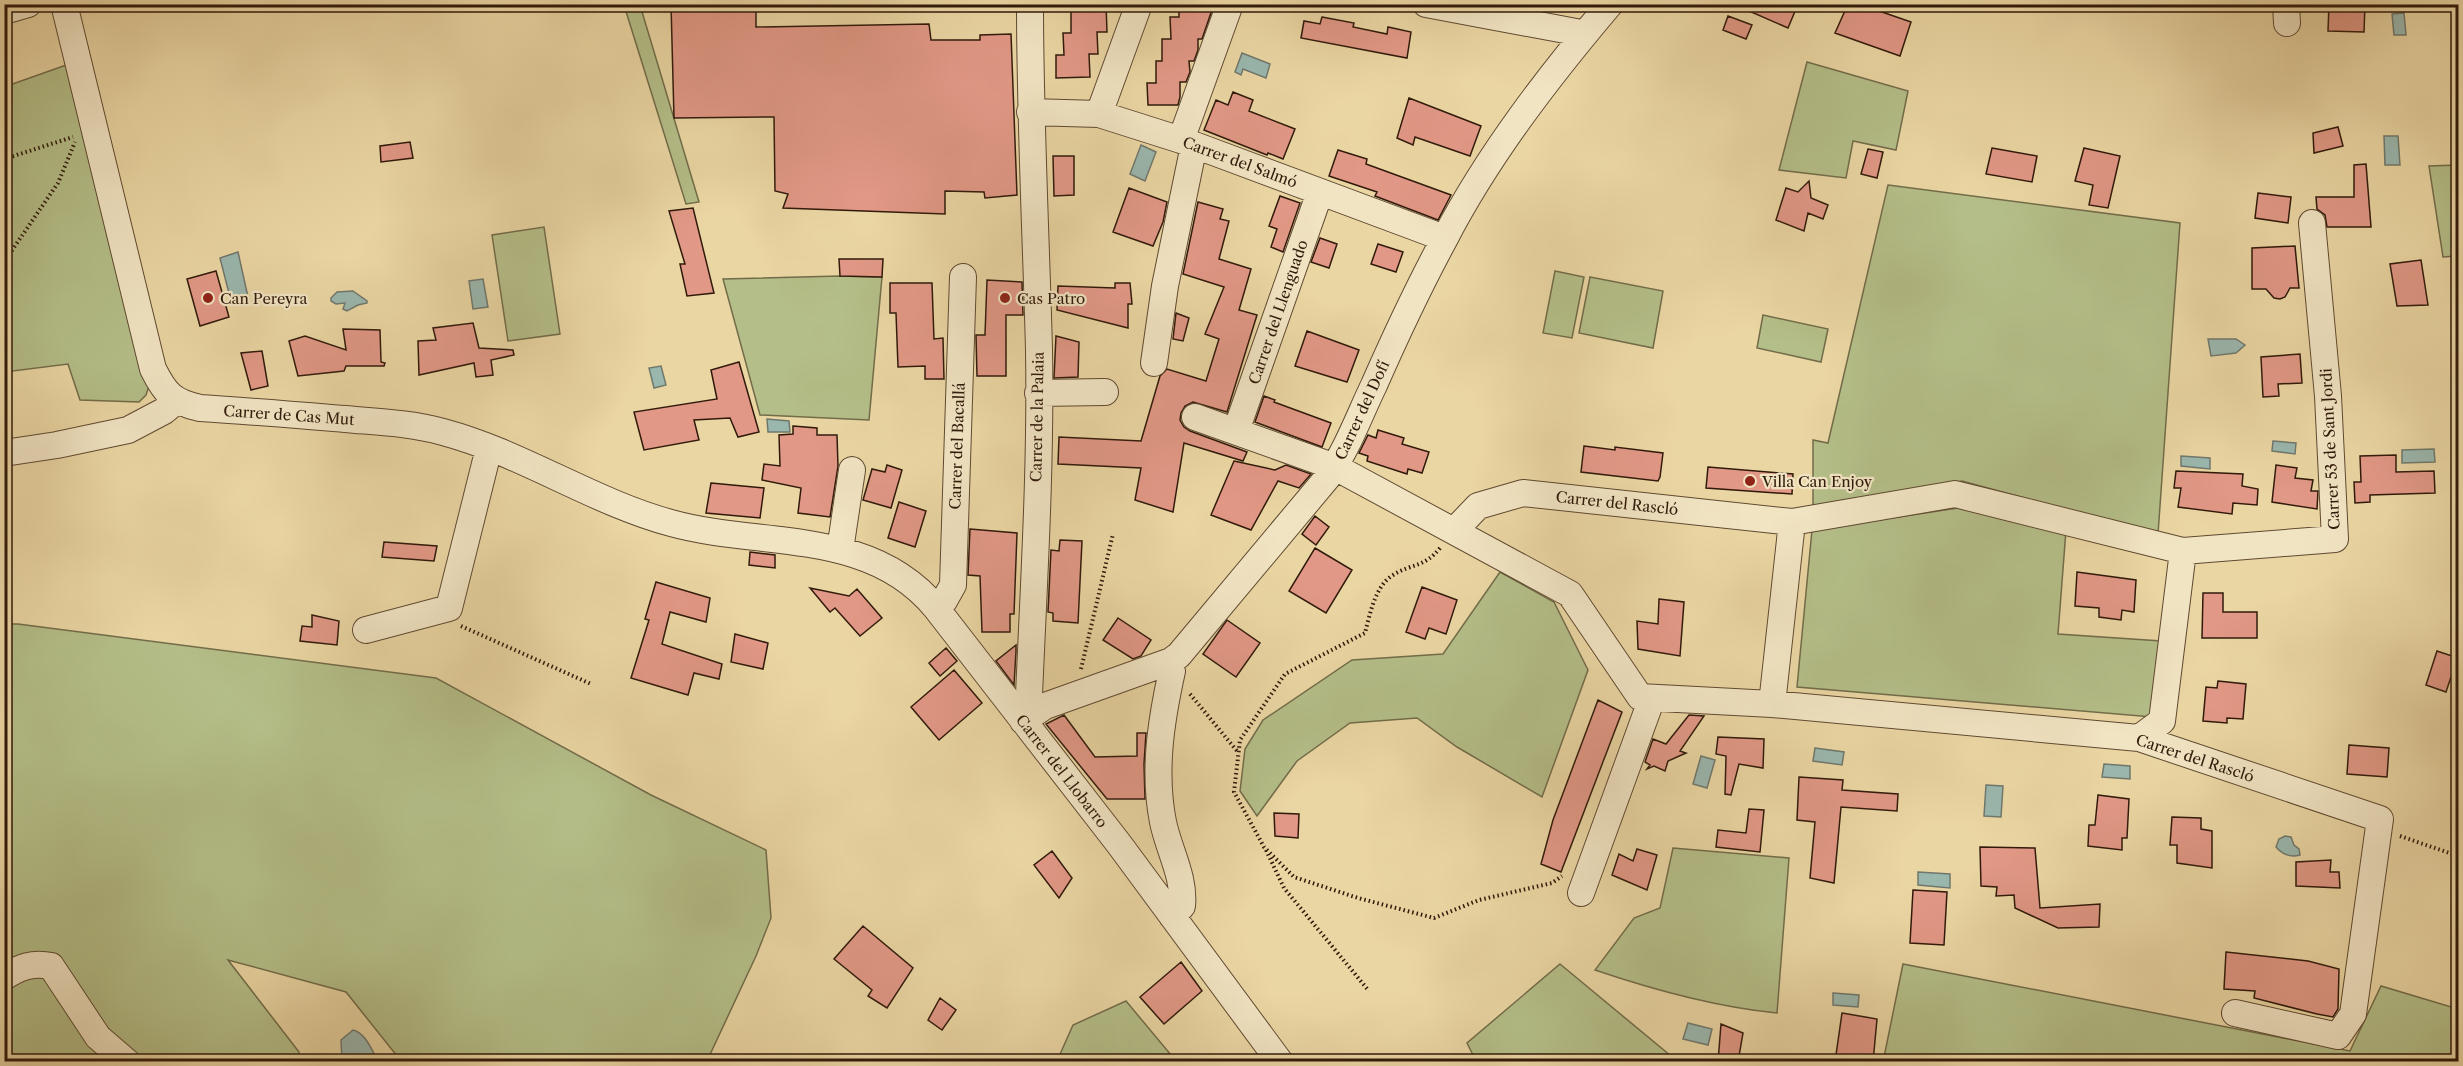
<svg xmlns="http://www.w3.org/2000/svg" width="2463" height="1066" font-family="'Libre Caslon Text',serif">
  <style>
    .green { fill: #b4be88; stroke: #726c4a; stroke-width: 1.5 }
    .water { fill: #9ab7ae; stroke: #70786d; stroke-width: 1.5 }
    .building { fill: #e19886; stroke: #311a0b; stroke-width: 1.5 }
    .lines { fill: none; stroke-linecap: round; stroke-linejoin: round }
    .minor-casing { stroke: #5f4931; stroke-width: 28 }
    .path { stroke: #311a0b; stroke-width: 4; stroke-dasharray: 1.5 3; stroke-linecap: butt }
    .minor { stroke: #f1e4c3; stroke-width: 26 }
    .poi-dot { fill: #8f2418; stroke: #f1e4c3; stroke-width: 2 }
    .labels { text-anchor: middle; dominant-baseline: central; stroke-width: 4.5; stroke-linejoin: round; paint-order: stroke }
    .street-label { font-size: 15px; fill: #311a0b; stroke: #f1e4c3 }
    .poi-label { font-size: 15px; fill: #311a0b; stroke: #f1e4c3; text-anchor: start }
  </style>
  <rect width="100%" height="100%" fill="#ead6a3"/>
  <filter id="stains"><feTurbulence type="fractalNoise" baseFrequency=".00333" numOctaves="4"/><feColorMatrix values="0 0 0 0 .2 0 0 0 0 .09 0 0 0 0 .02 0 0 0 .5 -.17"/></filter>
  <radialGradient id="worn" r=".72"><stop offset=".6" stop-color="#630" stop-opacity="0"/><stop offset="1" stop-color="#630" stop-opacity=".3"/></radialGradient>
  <path class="green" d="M624,5H640L699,202L686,204Z
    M1807,62L1908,91L1896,150L1853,141L1846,178L1779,170Z
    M69,64L149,386L146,395L139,402L80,400L68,364L5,372L4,87Z
    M2458,165V256L2443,257L2429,166Z
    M1888,185L2180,223L2158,534L1962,481L1813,509V440L1828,443Z
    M544,227L560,334L508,341L492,235Z
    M1555,271L1584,277L1572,338L1543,333Z
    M840,276L882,277L869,420L760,415L723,279Z
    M1590,277L1663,291L1653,348L1579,333Z
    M1763,315L1828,329L1821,362L1757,348Z
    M1958,508L2066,530L2058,634L2161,641L2152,717L1797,687L1812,530Z
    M1500,572L1554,602L1588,670L1542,797L1457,747L1417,718L1350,723L1297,761L1257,816L1240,791L1245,749L1263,720L1352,660L1443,654Z
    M4,624H18L436,678L651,795L766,850L771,918L756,956L707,1061H401L346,992L228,960L299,1052L298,1061H5Z
    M1673,848L1789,858L1777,1013C1715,1007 1654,990 1595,970L1634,918L1660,908Z
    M1560,964L1677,1061H1476L1467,1043Z
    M1903,964L2350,1051L2381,986L2458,1009V1061L1883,1062Z
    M1126,1001L1176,1061H1057L1073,1025Z"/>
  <path class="water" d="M2404,13L2406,35H2394L2392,14Z
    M1242,53L1270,64L1266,78L1243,69L1241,75L1235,72Z
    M2384,136H2398L2400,165H2385Z
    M1141,145L1156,152L1145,181L1130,174Z
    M238,252L248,297L231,301L220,258Z
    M483,279L488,307L473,309L469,281Z
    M353,291L367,301V303L358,305L347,311L343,309L345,303L336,304L331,301V298L337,292Z
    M2208,339H2236L2245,345L2236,353L2211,356Z
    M661,366L666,385L654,388L649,368Z
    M767,419L789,421L790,432H768Z
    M2273,441L2296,443L2295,454L2272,451Z
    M2434,449L2435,462L2402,463V450Z
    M2181,456L2210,458V469L2181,466Z
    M1815,748L1844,752L1842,765L1813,761Z
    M1701,756L1715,760L1707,788L1693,784Z
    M2104,764L2130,766V779L2102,777Z
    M1986,785L2003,786L2001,817L1984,816Z
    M2285,836L2291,837L2294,845L2299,849L2300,855C2290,858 2283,855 2276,847L2279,839Z
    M1918,872L1950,874V888L1918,885Z
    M1833,993L1859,995L1858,1007L1833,1005Z
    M1688,1023L1712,1029L1708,1045L1683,1039Z
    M353,1030C366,1033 372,1051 378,1061H342L341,1040Z"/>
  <path class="building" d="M671,4H756V27L929,24L931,40H980V35L1011,34L1017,195L985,198L984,192L945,191V214L783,208L788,194L775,191L774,117L674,118Z
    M1080,4H1106L1107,32H1097L1098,54H1089L1090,77L1056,78V55H1064L1063,33H1071V10H1080Z
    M1179,4H1213V7L1202,39H1198V50L1194,61H1189L1190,72L1186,82H1180V97L1178,105H1148L1147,83H1156V61H1162V39H1171L1170,17H1179Z
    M1733,4H1798L1788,28Z
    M1848,4H1859L1911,22L1900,56L1835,33Z
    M2329,4H2365L2364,32L2328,31Z
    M1728,16L1752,25L1746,39L1723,30Z
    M1322,17L1354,23L1353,27L1387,34L1388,27L1411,32L1407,58L1301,38L1304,21L1320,24Z
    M1233,92L1253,100L1249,111L1295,129L1283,159L1268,153L1267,155L1204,130L1216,100L1228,105Z
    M1409,98L1481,126L1470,156L1415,137L1413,145L1397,138Z
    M2338,127L2343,146L2314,153L2313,133Z
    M410,142L413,158L381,162L380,146Z
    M1992,148L2037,156L2032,182L1986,174Z
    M2084,148L2120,156L2108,208L2089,205L2093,185L2075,181Z
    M1868,149L1883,152L1877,178L1861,174Z
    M1338,150L1367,159L1366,164L1451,195L1438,220L1375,196L1377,192L1329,176Z
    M1053,156H1074V195L1054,196Z
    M2366,164L2371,227H2327L2325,215L2317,209L2316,197H2354V165Z
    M1809,181L1811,198L1828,205L1823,219L1808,213L1804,231L1776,220L1786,188L1798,192Z
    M1129,188L1167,202L1163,222L1153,246L1113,232Z
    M2258,193L2291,197L2288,223L2255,218Z
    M1280,196L1300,203L1283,252L1271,247L1277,229L1269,226Z
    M1198,202L1223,209L1220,219L1229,221L1219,259L1251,269L1239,310L1257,315L1227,412L1193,402L1185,406L1181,413L1180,420L1184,427L1190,431L1247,452L1243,461L1184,443L1173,512L1135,500L1141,468L1058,464L1059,437L1141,441L1160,376L1167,369L1206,381L1219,339L1205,334L1224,287L1183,274Z
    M693,208L714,293L687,296L680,264H685L669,211Z
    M1320,238L1337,244L1329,268L1311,262Z
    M1378,244L1403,252L1396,272L1371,264Z
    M2295,246L2299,288H2290L2285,297L2280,299L2274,298L2266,289H2252V248Z
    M839,259H883L882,277L840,276Z
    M2421,260L2428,305L2397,306L2390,264Z
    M216,271L229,317L200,326L187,279Z
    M987,280L1022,282L1023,315H1006V376H977L976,335H985Z
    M890,283H932L934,339L943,338L944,379H925V366L898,367L896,313H890Z
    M1115,283H1130L1132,304H1128V328L1057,310L1058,286L1115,288Z
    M1176,313L1189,318L1183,341L1173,339Z
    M473,323L479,348L513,350L514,355L491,360L493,375L476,377L474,363L419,375L418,341L436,340L433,328Z
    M343,329L380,330L381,362L385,363L384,366H346L344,371L298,376L289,341L305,336L346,350Z
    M1307,331L1359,350L1347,382L1295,366Z
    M1056,336L1079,342L1078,377L1054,378Z
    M262,351L268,386L251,390L241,353Z
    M2300,354L2302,383L2278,384L2279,396L2263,397L2261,357Z
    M739,362L759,432L738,437L730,418L694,420L699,440L644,450L634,412L717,399L711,370Z
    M1264,396L1275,400L1274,402L1331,423L1322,447L1255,422Z
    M793,426L817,428V435H837L838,466L830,517L798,513L801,488L762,480L764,464L780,466L779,435L793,434Z
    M1378,430L1404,438L1402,444L1429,452L1422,473L1408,469L1407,474L1367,461L1368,456L1359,453L1368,435L1376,438Z
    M1584,446L1615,450V447L1663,453L1660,477L1658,481L1581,472Z
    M2396,455V472L2434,471L2435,493L2370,495V502L2355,503L2354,482H2361L2360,456Z
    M1234,461L1275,470L1286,465L1311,474L1299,488L1278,481L1251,530L1211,515Z
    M887,465L902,470L891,508L863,500L872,469L885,472Z
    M2276,465L2297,468L2295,478L2313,480L2311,491H2318L2317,509L2272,502Z
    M1708,467L1793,474L1792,494L1706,488Z
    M2176,471L2243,474L2242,486L2258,489L2257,505L2233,503L2232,514L2178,507L2181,488H2174Z
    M711,483L764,488L760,518L706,513Z
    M899,502L926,511L915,547L888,538Z
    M1315,516L1329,527L1316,545L1302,534Z
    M970,529L1017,533L1014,614H1010V632H982L980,576L968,575Z
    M1060,540L1082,541L1078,623L1053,621V613L1048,612L1051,550L1059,551Z
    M384,542L437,546L434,561L382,557Z
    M1315,548L1352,570L1326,613L1289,591Z
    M750,552L775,555V568L749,565Z
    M2077,572L2136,580L2134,612L2122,610L2121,620L2099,617V608L2075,606Z
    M656,582L710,598L706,622L670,612L662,644L722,664L719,679L694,673L688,695L631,678L649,620L645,619Z
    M1422,587L1457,600L1446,634L1429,628L1425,639L1406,632Z
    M810,588L849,596L857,589L882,618L860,636L835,608L830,612Z
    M2203,593H2223V612H2257V638H2202Z
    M1659,599L1684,602L1680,656L1638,649L1637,621L1658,624Z
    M312,615L339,621L337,645L300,641L302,626L312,627Z
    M1118,618L1151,640L1141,656L1133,659L1103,640Z
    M1227,620L1260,643L1236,677L1203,654Z
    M735,634L768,643L763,669L731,662Z
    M1016,645V651L1014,685L996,661Z
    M946,648L957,661L940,676L929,663Z
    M2437,651L2458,658V676L2452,674L2446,692L2426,685Z
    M954,670L982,703L939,740L911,707Z
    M2218,681L2246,684L2243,719L2227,718V723L2203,721L2206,687L2217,688Z
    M1598,700L1622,712L1561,872L1541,864L1553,820Z
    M1064,715L1095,757L1137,756V733H1146L1144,764L1145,799H1107L1046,724Z
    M1689,715L1704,716L1680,751L1686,753L1668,761L1665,771L1654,766L1647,769L1650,765L1645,762L1653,739L1666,744Z
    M1718,737L1764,739L1763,768L1739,764L1731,795L1725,794L1726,756L1716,754Z
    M2349,745L2389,748L2387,777L2347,774Z
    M1799,777L1843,780L1842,790L1898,794L1897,811L1841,807L1834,883L1810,878L1815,822L1797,820Z
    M2098,795L2129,799L2127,838H2122V850L2088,846L2089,825H2095Z
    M1749,809L1764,810L1760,852L1716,847L1718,830L1746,833Z
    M1274,813L1299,814L1298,838L1275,836Z
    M2172,817L2201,818V829L2212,831V868L2177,863V845H2170Z
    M1980,847L2035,848L2040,908L2100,904L2099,927L2058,928L2015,908L2014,895L1996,896L1997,887L1981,886Z
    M1637,849L1657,855L1647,890L1612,875L1619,854L1633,861Z
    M1052,851L1072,878L1059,898L1034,865Z
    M2331,860L2330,872H2339L2340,888L2296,886V862Z
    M1913,890L1947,892L1944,945L1910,943Z
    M863,926L913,968L887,1008L868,996L872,990L834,959Z
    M2226,952L2308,961L2339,969L2338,1009L2333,1017L2317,1014L2254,998L2255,991L2224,989Z
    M1181,962L1202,991L1164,1024L1140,997Z
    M940,998L956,1010L942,1030L928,1020Z
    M1842,1013L1877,1019L1873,1062H1835Z
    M1721,1024L1743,1033L1738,1062H1718Z"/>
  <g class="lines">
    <g class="minor-casing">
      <path id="minor" d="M64,4L153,369C165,393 172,402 200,408C248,411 296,415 345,419C378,422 411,423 443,432C522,453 593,502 671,523C760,548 870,527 936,608L1119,844L1280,1062
        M1426,4L1576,32L1582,37
        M2286,4L2287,23
        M4,11L28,4
        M1030,112L1099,114L1181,140L1444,238
        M1099,114L1139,4
        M1181,140L1230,4
        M1154,363L1165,286L1194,145
        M1038,393L1105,392
        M1195,417L1335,467L1570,594L1640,697L1772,704L2139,738L2380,819L2353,1014L2338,1036L2235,1013
        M1236,431L1320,192
        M4,453L57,445L128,430L164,411L176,401
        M1454,531L1478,506L1523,493L1792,522L1955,494L2183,551L2335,539L2328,396L2312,223
        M840,550L852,470
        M936,608L944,601L953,585L963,277
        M366,630L449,608L489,448
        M1772,704L1792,522
        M1023,721L1045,706L1171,661L1179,655L1327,478C1347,450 1359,416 1374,385C1396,335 1419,286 1445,238C1488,155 1549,76 1610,4
        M1023,721L1029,695C1034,580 1041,465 1039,350C1036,235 1030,120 1030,4
        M2139,738L2162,721L2183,551
        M1581,893L1652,698
        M1172,916L1182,906C1185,877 1169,851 1163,822C1153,771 1161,721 1172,671
        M4,977C20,967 33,962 51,966L98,1037L127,1062"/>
    </g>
    <path class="path" d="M4,159L73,137
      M4,262L58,183L75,142
      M1440,548C1424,568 1412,563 1393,575C1375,586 1370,614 1365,633L1285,674L1240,740L1234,792L1264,847L1294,877L1358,898L1434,918L1479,900L1552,883L1562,876
      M461,626L591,684
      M1081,669L1113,534
      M1190,694L1237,751
      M2400,836L2458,856
      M1266,850L1284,888L1369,991
      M2454,855L2458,847"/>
    <use href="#minor" class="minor"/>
  </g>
  <g class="poi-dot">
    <circle cx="208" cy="298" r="6"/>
    <circle cx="1005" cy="298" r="6"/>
    <circle cx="1750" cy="481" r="6"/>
  </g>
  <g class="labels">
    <g class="street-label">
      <text transform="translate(1240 162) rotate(20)">Carrer del Salmó</text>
      <text transform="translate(1278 312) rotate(-71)">Carrer del Llenguado</text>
      <text transform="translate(1362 410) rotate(-65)">Carrer del Dofí</text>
      <text transform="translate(289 415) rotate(4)">Carrer de Cas Mut</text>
      <text transform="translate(1037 417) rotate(-89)">Carrer de la Palaia</text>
      <text transform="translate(957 446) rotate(-88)">Carrer del Bacallá</text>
      <text transform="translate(2330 449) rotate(-93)">Carrer 53 de Sant Jordi</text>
      <text transform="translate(1617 503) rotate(6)">Carrer del Rascló</text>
      <text transform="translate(2195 758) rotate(18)">Carrer del Rascló</text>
      <text transform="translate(1062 771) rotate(52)">Carrer del Llobarro</text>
    </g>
    <g class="poi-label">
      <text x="220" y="298">Can Pereyra</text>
      <text x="1017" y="298">Cas Patro</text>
      <text x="1762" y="481">Villa Can Enjoy</text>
    </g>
  </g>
  <rect width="2463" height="1066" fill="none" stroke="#ead6a3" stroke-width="24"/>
  <rect x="6" y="6" width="2451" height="1054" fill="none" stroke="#311a0b" stroke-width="3"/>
  <rect x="12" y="12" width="2439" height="1042" fill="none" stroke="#311a0b" stroke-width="1.5"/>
  <rect width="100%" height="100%" filter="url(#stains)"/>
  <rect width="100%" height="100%" fill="url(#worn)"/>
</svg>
